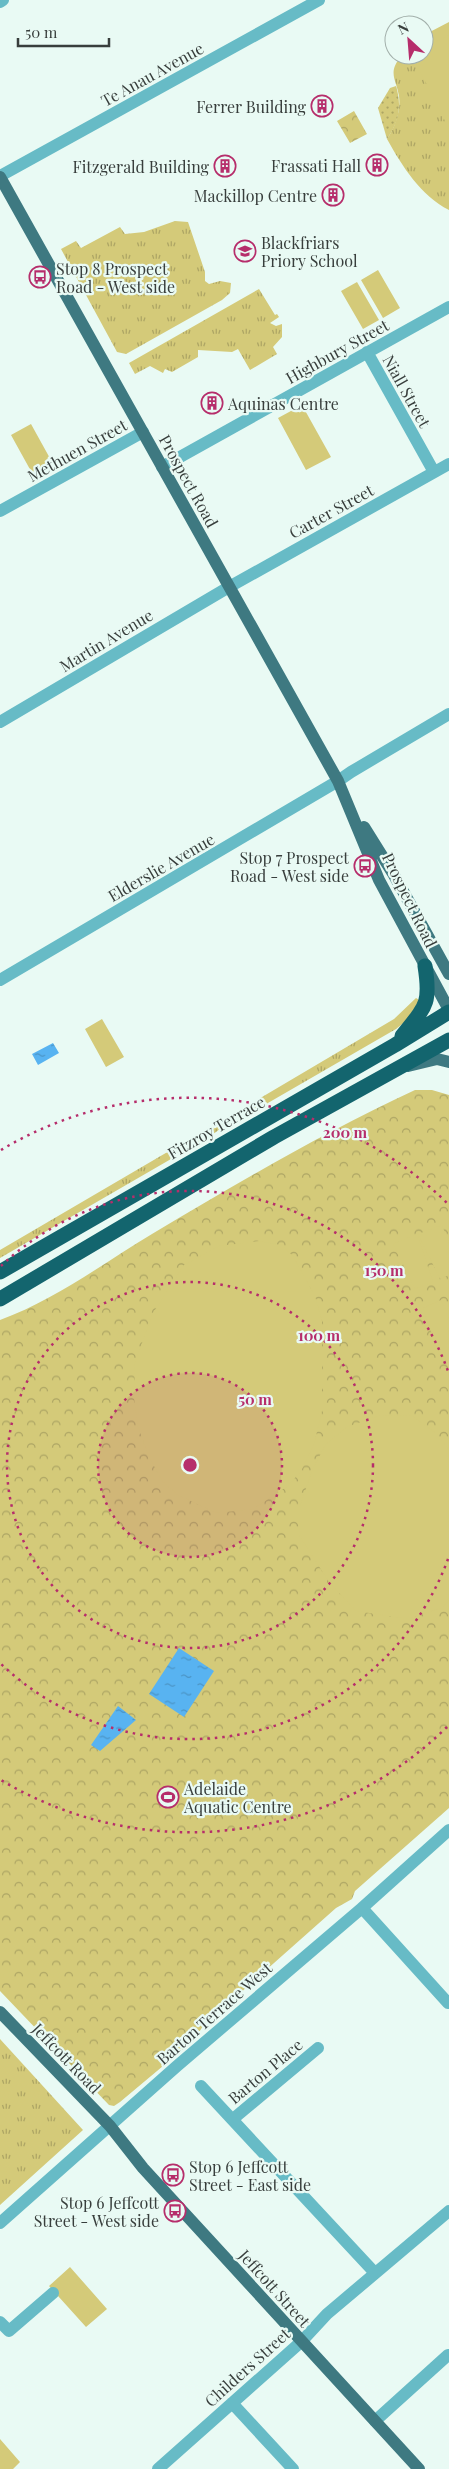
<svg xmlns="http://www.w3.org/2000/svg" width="449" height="2469" font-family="'Playfair Display',serif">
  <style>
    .grass { fill: url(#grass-tufts) }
    .park { fill: url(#park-crowns) }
    .garden { fill: url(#garden-dots) }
    .pitch { fill: #d4ca79 }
    .water { fill: url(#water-ripples) }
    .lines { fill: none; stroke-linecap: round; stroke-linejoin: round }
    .minor { stroke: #67bbc6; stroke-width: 12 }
    .major { stroke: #3e7981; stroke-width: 12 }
    .highway { stroke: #13656e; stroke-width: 15 }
    .ring { fill: none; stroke: #b62d6b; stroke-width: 2.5; stroke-dasharray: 2.5 5 }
    .labels { text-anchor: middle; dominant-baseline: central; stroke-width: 4.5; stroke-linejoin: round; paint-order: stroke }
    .street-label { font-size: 16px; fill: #383e3c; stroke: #e9faf4 }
    .poi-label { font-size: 16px; fill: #383e3c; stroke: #e9faf4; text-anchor: end }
    .centre { fill: #b62d6b; stroke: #e9faf4; stroke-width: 2.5 }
    .ring-label { font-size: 15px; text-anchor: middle; font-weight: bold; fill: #b62d6b; stroke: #e9faf4; stroke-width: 4.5; stroke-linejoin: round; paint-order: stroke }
  </style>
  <defs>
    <pattern id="grass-tufts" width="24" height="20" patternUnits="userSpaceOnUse" patternTransform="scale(1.25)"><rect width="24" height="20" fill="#d4ca79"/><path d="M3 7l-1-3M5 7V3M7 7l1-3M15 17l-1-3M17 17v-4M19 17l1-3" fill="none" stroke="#ada564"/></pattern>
    <pattern id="park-crowns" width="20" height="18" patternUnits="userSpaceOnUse" patternTransform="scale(1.25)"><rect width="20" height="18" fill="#d4ca79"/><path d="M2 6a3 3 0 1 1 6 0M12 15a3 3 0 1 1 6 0" fill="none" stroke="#ada564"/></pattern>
    <pattern id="garden-dots" width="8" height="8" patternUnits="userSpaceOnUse" patternTransform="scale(1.25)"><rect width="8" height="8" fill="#d4ca79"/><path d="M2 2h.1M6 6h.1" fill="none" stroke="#ada564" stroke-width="1.8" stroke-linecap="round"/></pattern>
    <pattern id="water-ripples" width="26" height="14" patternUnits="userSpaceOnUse" patternTransform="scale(1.25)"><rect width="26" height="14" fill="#58b3f1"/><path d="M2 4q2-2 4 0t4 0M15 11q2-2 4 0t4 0" fill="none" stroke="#4a93c4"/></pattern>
  </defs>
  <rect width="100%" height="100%" fill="#e9faf4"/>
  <path class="grass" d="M449,22V210C421,196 402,166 387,139C395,127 401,111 399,96C396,78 387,73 402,55H424V35Z
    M175,221L188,222L205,272V281L209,284L220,281L231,283L230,293L222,300L126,354L117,352L61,249L76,241L81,248L120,227L125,234L144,232Z
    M259,289L275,315L277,314L279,317L270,323L276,326L282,324V337L273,347L277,354L250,370L238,349L232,352L198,350V357L172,372L165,369L163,373L150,366L135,374L129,363Z
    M416,998L421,1001L406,1021L396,1029L261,1107L253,1109L251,1107L257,1100L394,1019Z
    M225,1121L227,1124L209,1137L0,1258V1250L217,1123Z
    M0,2039L83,2130L0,2205Z"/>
  <path class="park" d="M354,111L367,134L350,143L337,121Z
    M415,1090H432L449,1095V1808L355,1891L352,1899L336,1908L203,2026L194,2040L120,2102L114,2106L109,2105L0,1991V1320C55,1300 102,1264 152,1234C238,1183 324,1132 415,1090Z"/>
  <path class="garden" d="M396,86C402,107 399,121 387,139L378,108L390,88Z"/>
  <path class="pitch" d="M449,35V129L412,55H424V48Z
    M378,270L400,308L383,318L361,280Z
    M357,282L379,320L363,329L341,291Z
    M302,405L331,457L306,470L278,418Z
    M31,424L52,462L32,473L11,435Z
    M102,1019L124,1057L106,1067L85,1029Z
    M442,1225L449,1243V1275L440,1279L418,1234Z
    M417,1234L433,1282L415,1289L393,1244Z
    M259,1241L281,1245L293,1256L315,1296L322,1321V1411L314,1444L301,1471L288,1486L253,1509L216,1513L178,1495L163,1482L149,1457L138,1427L134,1398L135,1362L153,1313L184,1265L219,1246Z
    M441,1300L449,1319V1351L439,1355L423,1308Z
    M411,1415L437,1434L449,1450V1600L443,1607L409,1619L356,1611L329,1582L299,1535V1509L313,1468L326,1444L347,1427L378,1416Z
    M70,2267L107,2309L86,2327L49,2286Z
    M0,2439L20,2462L13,2469H0Z"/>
  <path class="water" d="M53,1043L59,1053L38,1065L32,1054Z
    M179,1648L214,1671L184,1717L149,1694Z
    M118,1706L136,1720L100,1751L91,1745Z"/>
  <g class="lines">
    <path class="minor" d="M0,2L3,0
      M0,176L319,0
      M367,352L434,472
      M162,467L449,307
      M0,511L143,432
      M0,722L229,587L449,464
      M0,980L338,781L351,772L449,714
      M362,1908L448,2003
      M201,2086L375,2273
      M233,2119L318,2048
      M0,2223L177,2066L362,1908L449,1830
      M0,2322L9,2331L53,2293
      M232,2403L293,2469
      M375,2421L448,2355
      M158,2469L302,2341L327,2314L449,2211"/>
    <path class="major" d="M0,177L338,781L379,880L449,1010
      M364,827L394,875L449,974
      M408,1066L437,1059L449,1062
      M0,2012L110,2126L143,2168L419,2469"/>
    <path class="highway" d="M402,1036C426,1006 431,1004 425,966
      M0,1272L395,1045L449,1012
      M0,1299L274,1137L449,1040"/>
  </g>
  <circle cx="190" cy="1465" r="92" fill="#b62d6b" fill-opacity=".12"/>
  <g class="ring">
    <circle cx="190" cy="1465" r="92"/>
    <circle cx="190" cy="1465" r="183"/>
    <path d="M448 1559A275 275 0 0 1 1 1664M1 1266A275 275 0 0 1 448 1371"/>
    <path d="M447 1727A367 367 0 0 1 1 1780M1 1150A367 367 0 0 1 447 1203"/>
  </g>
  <defs>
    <g id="building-ring" transform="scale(1.125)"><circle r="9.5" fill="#e9faf4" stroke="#b62d6b" stroke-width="1.5"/><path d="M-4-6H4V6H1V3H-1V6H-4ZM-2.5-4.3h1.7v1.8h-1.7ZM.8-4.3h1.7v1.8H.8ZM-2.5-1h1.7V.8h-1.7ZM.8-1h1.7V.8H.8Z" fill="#b62d6b"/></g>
    <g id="school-ring" transform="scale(1.125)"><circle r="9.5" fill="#e9faf4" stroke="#b62d6b" stroke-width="1.5"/><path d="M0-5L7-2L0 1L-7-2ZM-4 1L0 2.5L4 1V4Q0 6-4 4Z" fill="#b62d6b"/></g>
    <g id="bus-ring" transform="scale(1.125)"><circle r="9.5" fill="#e9faf4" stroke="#b62d6b" stroke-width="1.5"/><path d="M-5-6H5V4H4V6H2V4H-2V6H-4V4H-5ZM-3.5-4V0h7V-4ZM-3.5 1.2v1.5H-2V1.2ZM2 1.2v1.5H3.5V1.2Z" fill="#b62d6b"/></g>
    <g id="stadium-ring" transform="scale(1.125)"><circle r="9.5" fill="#e9faf4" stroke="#b62d6b" stroke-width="1.5"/><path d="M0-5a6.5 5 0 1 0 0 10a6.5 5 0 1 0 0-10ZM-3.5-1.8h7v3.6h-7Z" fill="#b62d6b"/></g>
  </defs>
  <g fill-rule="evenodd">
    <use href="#building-ring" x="322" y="106"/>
    <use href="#building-ring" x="377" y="165"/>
    <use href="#building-ring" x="225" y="166"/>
    <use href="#building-ring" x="333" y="195"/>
    <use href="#school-ring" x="245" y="251"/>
    <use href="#bus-ring" x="40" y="277"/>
    <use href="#building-ring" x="212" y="403"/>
    <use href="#bus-ring" x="365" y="866"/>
    <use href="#stadium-ring" x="168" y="1797"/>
    <use href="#bus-ring" x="173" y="2175"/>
    <use href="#bus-ring" x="175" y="2211"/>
  </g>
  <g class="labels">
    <g class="street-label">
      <text transform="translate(152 74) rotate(-29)">Te Anau Avenue</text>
      <text transform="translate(337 351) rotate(-29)">Highbury Street</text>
      <text transform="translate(407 391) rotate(61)">Niall Street</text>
      <text transform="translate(77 450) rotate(-29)">Methuen Street</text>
      <text transform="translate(189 481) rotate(61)">Prospect Road</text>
      <text transform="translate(331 511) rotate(-29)">Carter Street</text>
      <text transform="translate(106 640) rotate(-31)">Martin Avenue</text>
      <text transform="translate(161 867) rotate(-30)">Elderslie Avenue</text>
      <text transform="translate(410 900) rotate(64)">Prospect Road</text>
      <text transform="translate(216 1127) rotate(-30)">Fitzroy Terrace</text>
      <text transform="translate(214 2013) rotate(-41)">Barton Terrace West</text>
      <text transform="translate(67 2058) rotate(46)">Jeffcott Road</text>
      <text transform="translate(265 2071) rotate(-40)">Barton Place</text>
      <text transform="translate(275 2288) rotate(48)">Jeffcott Street</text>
      <text transform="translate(247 2367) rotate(-42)">Childers Street</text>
    </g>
    <g class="poi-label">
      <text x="306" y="106">Ferrer Building</text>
      <text x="361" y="165">Frassati Hall</text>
      <text x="209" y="166">Fitzgerald Building</text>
      <text x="317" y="195">Mackillop Centre</text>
      <text x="261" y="242" text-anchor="start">Blackfriars<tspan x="261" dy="18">Priory School</tspan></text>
      <text x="56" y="268" text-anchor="start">Stop 8 Prospect<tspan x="56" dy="18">Road - West side</tspan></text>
      <text x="228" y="403" text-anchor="start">Aquinas Centre</text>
      <text x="349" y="857">Stop 7 Prospect<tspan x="349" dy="18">Road - West side</tspan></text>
      <text x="184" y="1788" text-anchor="start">Adelaide<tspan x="184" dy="18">Aquatic Centre</tspan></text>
      <text x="189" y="2166" text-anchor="start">Stop 6 Jeffcott<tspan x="189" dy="18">Street - East side</tspan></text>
      <text x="159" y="2202">Stop 6 Jeffcott<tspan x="159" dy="18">Street - West side</tspan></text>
    </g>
  </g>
  <circle cx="190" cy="1465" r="8" class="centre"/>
  <g class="ring-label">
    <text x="345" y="1138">200 m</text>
    <text x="384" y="1276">150 m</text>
    <text x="319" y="1341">100 m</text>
    <text x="255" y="1405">50 m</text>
  </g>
  <g transform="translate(409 40) rotate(334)"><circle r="24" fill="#e9faf4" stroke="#a2afaa"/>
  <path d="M0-4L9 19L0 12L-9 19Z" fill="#b62d6b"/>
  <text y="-8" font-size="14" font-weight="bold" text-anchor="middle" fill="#383e3c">N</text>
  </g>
  <path d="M18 38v8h91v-8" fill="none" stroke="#383e3c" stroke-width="2.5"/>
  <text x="25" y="38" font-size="15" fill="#383e3c" stroke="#e9faf4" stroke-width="4" paint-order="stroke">50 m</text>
</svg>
